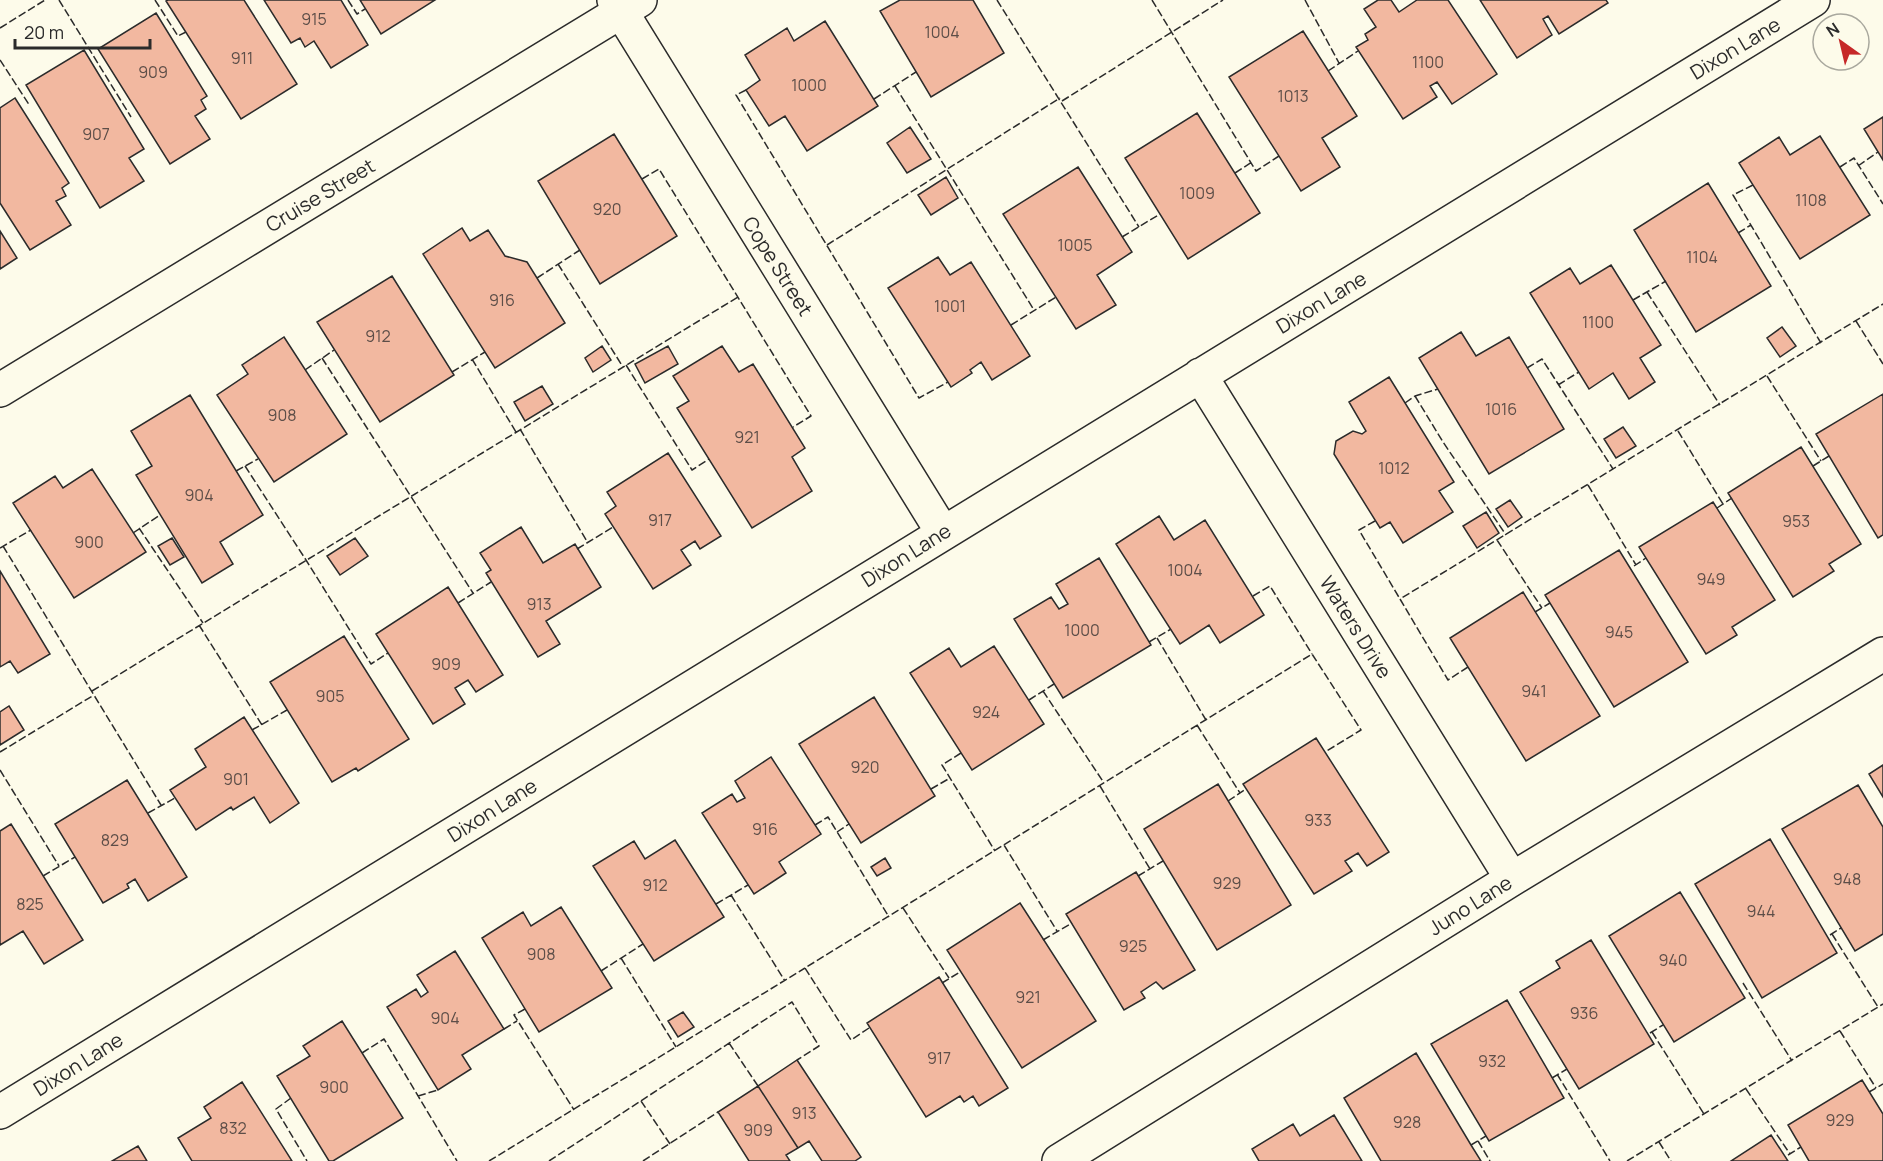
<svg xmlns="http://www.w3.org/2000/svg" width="1883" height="1161" font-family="Manrope,sans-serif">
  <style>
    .building { fill: #f2b8a0; stroke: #2b2b2b; stroke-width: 1.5 }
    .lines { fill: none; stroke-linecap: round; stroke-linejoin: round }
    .street-casing { stroke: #2b2b2b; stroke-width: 36 }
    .street { stroke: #fdfbea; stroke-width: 33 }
    .fence { stroke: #2b2b2b; stroke-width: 1.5; stroke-dasharray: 8 3; stroke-linecap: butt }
    .labels { text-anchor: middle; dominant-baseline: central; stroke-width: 4.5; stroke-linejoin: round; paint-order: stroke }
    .number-label { font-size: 16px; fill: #5d4e48 }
    .street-label { font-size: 20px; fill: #2b2b2b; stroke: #fdfbea }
  </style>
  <rect width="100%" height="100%" fill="#fdfbea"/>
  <path class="building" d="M168,0H244L297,84L241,119L166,1Z
    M264,0H341L368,45L331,68L314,41L305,47L300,38L291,43Z
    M360,0H435L381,34Z
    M900,0H973L1004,53L931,97L880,11Z
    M1378,0H1391L1399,12L1417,0H1448L1497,74L1452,104L1437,82L1430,86L1437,97L1403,119L1356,47L1368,40L1365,34L1376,27L1364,9Z
    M1480,0H1606L1608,3L1559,34L1548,16L1543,19L1552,35L1517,58Z
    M156,13L207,96L201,100L206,109L195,116L210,139L170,164L98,49Z
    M825,21L878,106L807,151L785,116L769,126L746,90L760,80L745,55L787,28L794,41Z
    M1303,31L1357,116L1322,138L1340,167L1301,191L1229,77Z
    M84,50L144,149L129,158L144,181L100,208L26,85Z
    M15,98L69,183L62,188L66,196L56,201L71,225L30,250L0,203V108Z
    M1197,113L1260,213L1188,259L1125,158Z
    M1883,117V160L1864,129Z
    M910,127L931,159L907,173L887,143Z
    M614,134L677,236L600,284L538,181Z
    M1820,136L1870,215L1800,259L1739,163L1779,137L1790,155Z
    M1078,167L1132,252L1097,275L1116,305L1076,329L1003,214Z
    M946,177L958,198L931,215L918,195Z
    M1708,183L1771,286L1696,332L1634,230Z
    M462,228L470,241L488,230L505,256L527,262L565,323L495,368L423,254Z
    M0,231L17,258L0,269Z
    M938,257L950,275L971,262L1030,356L992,380L981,362L970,370L972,373L951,387L888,288Z
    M1611,265L1661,345L1640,358L1655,382L1629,399L1613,373L1589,389L1530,293L1570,268L1580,284Z
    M392,276L454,375L380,422L317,322Z
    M1782,327L1796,346L1780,357L1767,338Z
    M1461,332L1476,356L1509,337L1564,429L1489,474L1419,358Z
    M284,337L347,434L274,482L217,395L248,374L242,365Z
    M602,346L611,360L593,372L585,358Z
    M668,346L678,364L645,383L635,364Z
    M722,346L739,372L753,364L805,448L792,457L812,491L752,528L677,408L689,401L673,376Z
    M1389,377L1454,482L1439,491L1453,512L1403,543L1390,522L1380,528L1334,454L1336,441L1353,431L1362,434L1366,431L1349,402Z
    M542,386L553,404L525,421L514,402Z
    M1883,394V535L1878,538L1816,434Z
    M190,395L263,515L220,542L233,564L202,583L136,475L152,466L131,431Z
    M1623,427L1636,446L1616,458L1604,439Z
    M1801,447L1861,544L1829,564L1834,571L1793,597L1728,493Z
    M668,453L721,536L700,549L695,541L681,550L691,565L653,589L605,514L616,506L607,492Z
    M92,469L146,552L74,598L13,503L55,476L63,488Z
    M1510,500L1522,517L1508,527L1496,509Z
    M1713,502L1775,600L1732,627L1737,635L1706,654L1639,547Z
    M1486,512L1499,533L1477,548L1463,526Z
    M1159,516L1174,540L1205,520L1264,615L1220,643L1209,625L1180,644L1116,544Z
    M521,527L543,563L575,544L601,587L546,621L560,644L538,657L486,573L491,570L480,553Z
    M172,538L184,557L170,565L158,546Z
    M355,538L368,556L340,575L327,556Z
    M1619,550L1688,662L1614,707L1545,595Z
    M1099,558L1151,645L1063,698L1014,619L1051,597L1059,609L1068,604L1056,584Z
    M0,571L50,654L18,673L10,661L0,667Z
    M448,587L503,675L476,692L468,680L455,688L465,704L433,724L376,634Z
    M1523,592L1600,716L1526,761L1450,638Z
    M344,636L409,739L358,771L356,768L332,782L270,682Z
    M994,646L1044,724L972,770L910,673L949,648L961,667Z
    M874,697L935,796L861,843L799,744Z
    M9,706L24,730L0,745V712Z
    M244,717L299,803L270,823L254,797L233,810L231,807L196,830L170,790L206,767L195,749Z
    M1316,738L1389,852L1367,866L1358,853L1345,861L1352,871L1314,894L1243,784Z
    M771,757L821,834L779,862L786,873L754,894L702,813L732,794L737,802L745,798L735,781Z
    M1883,765V797L1869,774Z
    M127,780L187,877L148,901L135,879L127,884L129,888L103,903L55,824Z
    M1218,784L1291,905L1217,950L1144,829Z
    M1858,785L1883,827V934L1855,951L1782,829Z
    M11,824L83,940L44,964L23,931L0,945V831Z
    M1770,839L1837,953L1762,998L1695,884Z
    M675,840L724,917L654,961L593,866L634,841L645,859Z
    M885,858L891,868L877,876L871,867Z
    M1136,872L1195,970L1163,989L1156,982L1141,992L1145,998L1124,1010L1066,914Z
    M1680,892L1745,998L1674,1042L1609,936Z
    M1020,903L1096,1021L1022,1068L947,950Z
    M561,907L612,988L539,1032L482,938L523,912L531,926Z
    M1591,940L1654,1044L1579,1089L1520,992L1560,968L1556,961Z
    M455,951L504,1029L462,1055L471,1069L438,1090L387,1007L416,989L421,997L428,992L417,975Z
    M939,977L1008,1088L979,1106L973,1096L964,1102L960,1096L926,1117L867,1023Z
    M1507,1000L1564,1098L1489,1141L1431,1044Z
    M683,1012L694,1027L678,1037L668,1021Z
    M342,1021L403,1118L333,1161H329L277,1076L310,1056L303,1046Z
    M1416,1053L1471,1145L1481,1161H1381L1344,1098Z
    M797,1060L861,1157L855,1161H822L809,1141L798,1148L758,1086Z
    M1862,1080L1883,1114V1161H1809L1788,1125Z
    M242,1082L292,1161H192L178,1138L211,1118L204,1107Z
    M758,1086L798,1148L786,1155L790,1161H749L718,1112Z
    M1334,1115L1362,1161H1259L1252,1149L1293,1124L1300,1136Z
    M1771,1135L1788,1161H1731Z
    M138,1146L147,1161H112Z"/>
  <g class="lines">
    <g class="street-casing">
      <path id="street" d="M614,0L943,533
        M1200,375L1512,879
        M0,390L640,0
        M0,1112L1813,0
        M1059,1161L1512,879L1883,654"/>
    </g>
    <use href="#street" class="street"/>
    <path class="fence" d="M59,0L131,117
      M155,0L178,36L186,32
      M348,0L357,14L365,9
      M997,0L1139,227
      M1152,0L1256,171L1279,156
      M1305,0L1339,63
      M0,28L45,0
      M0,60L30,106
      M1328,71L1358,51
      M895,86L1034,310
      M746,90L736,95L919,398L948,382
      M874,99L916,72
      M1062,101L1223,0
      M1858,166L1878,152
      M1840,167L1854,158L1883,204
      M1235,173L1252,162
      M642,179L659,169L811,416L793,427
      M1753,185L1733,195L1821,343
      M1738,233L1751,225
      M1122,237L1160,214
      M827,245L1060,98
      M558,264L623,367
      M537,278L580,250
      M1647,292L1720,405
      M1633,300L1666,281
      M1856,321L1883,364
      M1011,325L1056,297
      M322,358L473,593
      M472,359L516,432
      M626,365L692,470L709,459
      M1527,368L1542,359L1613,469
      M305,370L334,350
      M452,372L485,352
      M1767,376L1821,461
      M1558,385L1579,372
      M1415,396L1443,442L1506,535
      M1405,403L1415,396L1438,389
      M520,429L588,543
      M1678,431L1723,504
      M245,466L306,560L371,664L388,653
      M1813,466L1829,456
      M236,471L258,459
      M1588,485L1636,565
      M1717,508L1732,498
      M1375,521L1359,530L1400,599
      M139,528L203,623
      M133,533L160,515
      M1497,540L1542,608
      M3,546L161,805
      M0,548L31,530
      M577,549L613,527
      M1634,566L1646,558
      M1253,596L1270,586L1312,654
      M458,603L491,582
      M1535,612L1550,603
      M199,625L262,725
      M1157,638L1206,720
      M1149,642L1171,629
      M1468,667L1448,680L1400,599L1883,304
      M92,691L738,297
      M1043,691L1104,783
      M1029,700L1054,684
      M1197,725L1240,793
      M252,730L287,710
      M0,752L94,695
      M961,753L942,765L995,851
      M0,770L59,866
      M1100,786L1150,869
      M931,789L950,778
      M1228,801L1246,789
      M148,813L175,798
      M815,825L828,817L889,917
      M837,832L849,824
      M1004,845L1057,931
      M43,876L75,857
      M1138,876L1163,861
      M731,895L785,981
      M716,904L748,885
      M903,908L949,978
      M1832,934L1878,1007
      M1830,935L1841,928
      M1043,940L1072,923
      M621,958L676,1047
      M601,971L643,944
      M942,983L960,972
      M1743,983L1792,1061
      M525,1009L514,1015L574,1110
      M869,1028L851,1040L805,968L1312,654L1361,730L1325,752
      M504,1029L517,1021
      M1840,1031L1876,1088
      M1652,1032L1704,1114
      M1650,1033L1663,1025
      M729,1043L758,1086
      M362,1053L384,1039L457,1161
      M1557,1074L1610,1161
      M1552,1078L1567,1069
      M1746,1089L1790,1154
      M1869,1092L1883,1084
      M418,1096L438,1090
      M291,1098L276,1109L307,1161
      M641,1101L670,1144
      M1478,1141L1490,1161
      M1659,1142L1671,1161
      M1471,1145L1486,1136
      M1788,1155L1801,1147
      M489,1161L805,968
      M549,1161L792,1002L819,1046L797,1060
      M643,1161L718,1112
      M1627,1161L1883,1004"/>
  </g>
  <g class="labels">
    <g class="number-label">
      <text x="314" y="19">915</text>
      <text x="942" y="32">1004</text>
      <text x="242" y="58">911</text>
      <text x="1428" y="62">1100</text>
      <text x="153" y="72">909</text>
      <text x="809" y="85">1000</text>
      <text x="1293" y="96">1013</text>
      <text x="96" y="134">907</text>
      <text x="1197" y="193">1009</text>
      <text x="1811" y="200">1108</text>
      <text x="607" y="209">920</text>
      <text x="1075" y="245">1005</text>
      <text x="1702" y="257">1104</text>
      <text x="502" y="300">916</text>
      <text x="950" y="306">1001</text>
      <text x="1598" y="322">1100</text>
      <text x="378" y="336">912</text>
      <text x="1501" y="409">1016</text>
      <text x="282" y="415">908</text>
      <text x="747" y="437">921</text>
      <text x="1394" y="468">1012</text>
      <text x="199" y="495">904</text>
      <text x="660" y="520">917</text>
      <text x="1796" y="521">953</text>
      <text x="89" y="542">900</text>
      <text x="1185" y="570">1004</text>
      <text x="1711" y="579">949</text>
      <text x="539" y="604">913</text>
      <text x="1082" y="630">1000</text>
      <text x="1619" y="632">945</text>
      <text x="446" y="664">909</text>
      <text x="1534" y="691">941</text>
      <text x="330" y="696">905</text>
      <text x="986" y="712">924</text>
      <text x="865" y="767">920</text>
      <text x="236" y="779">901</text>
      <text x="1318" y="820">933</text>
      <text x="765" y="829">916</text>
      <text x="115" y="840">829</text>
      <text x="1847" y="879">948</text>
      <text x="1227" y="883">929</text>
      <text x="655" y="885">912</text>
      <text x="30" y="904">825</text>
      <text x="1761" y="911">944</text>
      <text x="1133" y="946">925</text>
      <text x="541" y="954">908</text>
      <text x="1673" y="960">940</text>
      <text x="1028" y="997">921</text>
      <text x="1584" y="1013">936</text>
      <text x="445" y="1018">904</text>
      <text x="939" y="1058">917</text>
      <text x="1492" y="1061">932</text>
      <text x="334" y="1087">900</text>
      <text x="804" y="1113">913</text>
      <text x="1840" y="1120">929</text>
      <text x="1407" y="1122">928</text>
      <text x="233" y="1128">832</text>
      <text x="758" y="1130">909</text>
    </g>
    <g class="street-label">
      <text transform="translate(1735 48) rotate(-31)">Dixon Lane</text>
      <text transform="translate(320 195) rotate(-31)">Cruise Street</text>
      <text transform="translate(778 266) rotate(58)">Cope Street</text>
      <text transform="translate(1321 302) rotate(-31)">Dixon Lane</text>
      <text transform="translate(906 555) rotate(-32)">Dixon Lane</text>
      <text transform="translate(1356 627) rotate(58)">Waters Drive</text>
      <text transform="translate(492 810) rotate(-32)">Dixon Lane</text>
      <text transform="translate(1470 905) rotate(-32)">Juno Lane</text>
      <text transform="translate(78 1064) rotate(-32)">Dixon Lane</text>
    </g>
  </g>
  <g transform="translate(1841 42) rotate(326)"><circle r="28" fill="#fdfbea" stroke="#a9a89e" stroke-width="1.5"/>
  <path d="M0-4.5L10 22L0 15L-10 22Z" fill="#c62828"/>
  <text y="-9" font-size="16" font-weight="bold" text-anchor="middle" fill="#2b2b2b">N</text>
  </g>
  <path d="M15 39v9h135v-9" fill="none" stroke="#2b2b2b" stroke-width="3"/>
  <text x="24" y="39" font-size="18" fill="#2b2b2b" stroke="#fdfbea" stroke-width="4.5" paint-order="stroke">20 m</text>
</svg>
